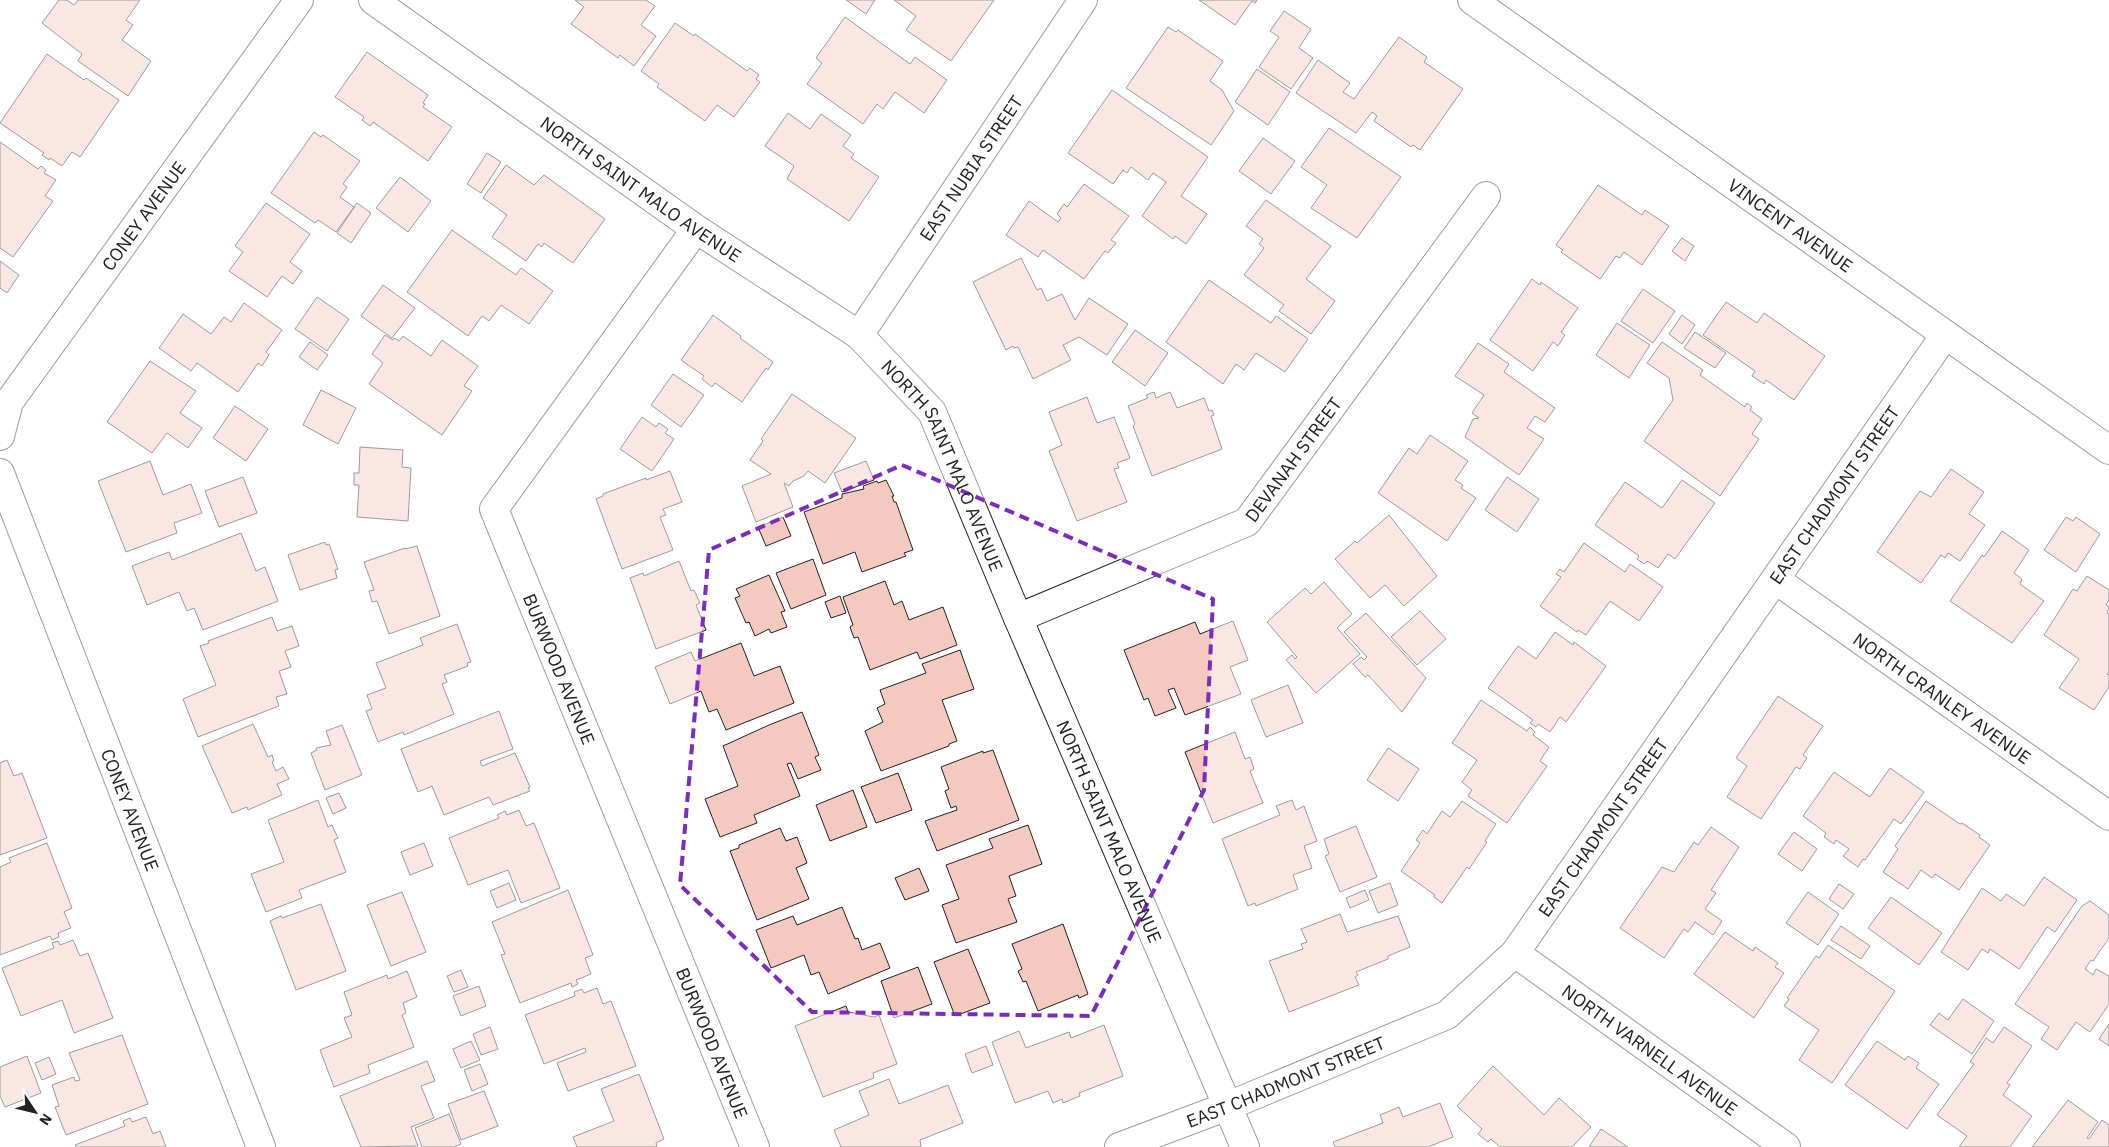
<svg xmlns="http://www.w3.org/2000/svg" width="2109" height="1147" font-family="'IBM Plex Sans',sans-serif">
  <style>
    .building { fill: #f3c9c0; stroke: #222 }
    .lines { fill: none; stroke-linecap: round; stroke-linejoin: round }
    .minor-casing { stroke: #222; stroke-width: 30 }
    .minor { stroke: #fff; stroke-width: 28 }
    .marked { fill: none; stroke: #7b2cbf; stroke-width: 4; stroke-dasharray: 10 6; stroke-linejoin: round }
    .labels { text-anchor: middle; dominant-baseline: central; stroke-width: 4; stroke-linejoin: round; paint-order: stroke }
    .street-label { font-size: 18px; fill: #222; stroke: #fff }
  </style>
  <rect width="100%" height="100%" fill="#fff"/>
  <path class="building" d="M59,0H67L74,5L78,0H140L126,20L133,25L122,40L151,61L128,96L78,61L82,54L42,23Z
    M575,0H646L655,6L641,25L656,36L634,66L620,55L618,58L571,24L584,7Z
    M846,0H875L866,14Z
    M894,0H994L951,61L906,30L916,16Z
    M1199,0H1257L1255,3L1252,1L1235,25Z
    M1284,11L1311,29L1299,48L1313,58L1291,89L1259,67L1279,37L1270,31Z
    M845,17L910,64L915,57L947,80L924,113L895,92L883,109L877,104L863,124L807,84L822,63L816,58Z
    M675,23L694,36L695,34L747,71L750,68L759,75L756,79L760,82L734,117L717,105L705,121L657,87L659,84L641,71Z
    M1168,27L1176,32L1178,30L1223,61L1210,81L1222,90L1234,111L1211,145L1126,88Z
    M1399,37L1427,57L1424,62L1463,89L1420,150L1413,145L1411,147L1374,121L1377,116L1372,112L1356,133L1296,93L1318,60L1350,83L1343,92L1354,99Z
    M367,52L428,95L423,103L425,104L423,107L452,127L428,161L373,122L370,126L362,120L364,117L335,97Z
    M47,54L84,80L86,78L119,100L80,157L72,152L62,166L50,158L49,160L42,155L44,153L0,123Z
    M1257,69L1290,92L1268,125L1235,102Z
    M1112,90L1208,157L1181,196L1207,214L1186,244L1175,236L1173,239L1142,216L1166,182L1153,173L1148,180L1131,167L1127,173L1123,170L1113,184L1068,153Z
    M788,113L810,129L821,114L851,135L843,146L854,154L851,158L879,177L849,221L787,179L794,166L765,146Z
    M1329,128L1401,177L1357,238L1311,208L1327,185L1301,167Z
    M314,132L321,137L323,135L360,161L343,184L347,187L340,197L354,207L336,232L318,220L315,223L271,193Z
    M1263,138L1295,161L1271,194L1239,171Z
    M0,142L38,169L41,166L46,170L44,173L56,180L45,196L53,201L13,257L0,248Z
    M487,153L501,162L481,193L467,184Z
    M506,165L534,185L544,175L605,219L573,263L544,243L542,247L538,244L526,261L492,237L507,215L483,198Z
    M400,177L431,201L408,232L376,208Z
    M1084,184L1129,216L1111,240L1116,243L1108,253L1105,251L1084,279L1043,250L1038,257L1006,235L1029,201L1058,222L1061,218L1057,214L1064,204L1067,207Z
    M1598,185L1642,215L1645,210L1669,226L1642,265L1624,252L1620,258L1616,256L1600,279L1561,252L1563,250L1556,245Z
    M1266,200L1331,246L1306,279L1335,301L1311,334L1279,311L1284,305L1244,275L1264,248L1259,244L1263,239L1246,226Z
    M266,203L310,234L290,262L302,271L293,284L282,276L267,297L229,271L243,252L235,246Z
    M357,203L371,213L351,243L337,233Z
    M452,230L516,275L521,268L553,291L529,324L501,305L489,321L482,316L468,336L407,292Z
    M1682,238L1694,246L1685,261L1672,251Z
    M1021,258L1037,290L1041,288L1047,301L1062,294L1075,320L1089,298L1128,324L1107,355L1079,337L1063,345L1071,360L1033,379L1018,347L1014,348L1013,346L1006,350L973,282Z
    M0,261L19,275L7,293L0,288Z
    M1532,279L1540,285L1541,282L1578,308L1561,332L1565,335L1558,346L1553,342L1533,371L1490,340Z
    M1209,280L1271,323L1276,316L1308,339L1285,372L1256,353L1244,370L1236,364L1223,384L1166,342Z
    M383,285L415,308L392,338L361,316Z
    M1643,289L1675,311L1653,343L1621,321Z
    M317,297L349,319L327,351L295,329Z
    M1726,302L1757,323L1764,313L1825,356L1794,400L1766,380L1764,384L1752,376L1755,371L1703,335Z
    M244,303L282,330L266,352L269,355L262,366L258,363L238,392L197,363L191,371L159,348L183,314L211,334L224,317L231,322Z
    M713,315L741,336L740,338L773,362L768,370L766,368L742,402L715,383L712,387L702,379L704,376L681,360Z
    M1682,315L1695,325L1682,344L1669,334Z
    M1617,323L1650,345L1629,378L1596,355Z
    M1135,330L1168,353L1145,386L1112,362Z
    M1695,332L1726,353L1715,368L1684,348Z
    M385,335L393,340L394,338L399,341L403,336L431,356L442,340L478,366L464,386L472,391L442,435L369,384L383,363L372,354Z
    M310,342L328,355L317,370L299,357Z
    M1662,342L1703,370L1700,375L1745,407L1747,403L1752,407L1750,410L1762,419L1752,434L1759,439L1720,496L1644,441L1673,400L1669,378L1647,363Z
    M1478,343L1509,364L1504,372L1555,408L1545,422L1535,416L1527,428L1544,439L1519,475L1465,437L1473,419L1479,418L1472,413L1484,395L1455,376Z
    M150,361L196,391L180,413L202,428L188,448L167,433L152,453L107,422Z
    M673,374L704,395L681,427L651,405Z
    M321,390L356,408L338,444L303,425Z
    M1154,392L1156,398L1170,392L1177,408L1204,398L1209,411L1212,410L1214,415L1211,416L1222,449L1152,476L1133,426L1135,424L1128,406L1148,398L1146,395Z
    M792,394L856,438L825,483L808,471L804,476L793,481L789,486L784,483L793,507L756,522L742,486L771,474L750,460L763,441L761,439Z
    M1087,397L1097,423L1114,417L1130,458L1117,463L1119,468L1114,469L1127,502L1077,521L1049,451L1062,445L1049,412Z
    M235,406L268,429L246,461L213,438Z
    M642,417L656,427L659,423L668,429L665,433L674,439L652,471L620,449Z
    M1430,435L1468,461L1455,480L1463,485L1461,488L1476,498L1447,541L1378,493L1409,448L1417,454Z
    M360,447L403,450L402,467L411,468L408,521L357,517L359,485H354V473H359Z
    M150,461L163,495L191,484L202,513L174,523L177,533L126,552L98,481Z
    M866,461L874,480L842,492L834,473Z
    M1951,469L1984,492L1969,514L1985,525L1960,561L1948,553L1945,558L1941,555L1921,583L1877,552L1920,491L1931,497Z
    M670,471L682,502L663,509L666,515L660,517L673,550L622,569L596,499L603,496V494L646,478V480Z
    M243,477L257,513L219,527L205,491Z
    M1507,477L1539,499L1517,532L1485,510Z
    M886,480L894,496H892L894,502H896L913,550L904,553L906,556L862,572L855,552L823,564L804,512L842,498V494L864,489L863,486L877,481L878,483Z
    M1682,480L1715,503L1675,559L1668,554L1658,568L1647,561L1644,564L1637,559L1639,556L1595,525L1625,482L1662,508Z
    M1389,515L1437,576L1404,606L1385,585L1370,598L1335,559L1355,541L1357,543Z
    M783,517L791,536L766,546L758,527Z
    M2066,517L2073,521L2076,517L2100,534L2076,572L2044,550Z
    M2002,531L2029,550L2014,573L2022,579L2020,584L2044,601L2012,643L1950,601L1982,555L1984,557Z
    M241,533L256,571L265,567L278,601L203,630L194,608L187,611L179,592L147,605L132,566L169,552L172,560Z
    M325,542L326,545L329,544L338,569L335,570L337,578L300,590L288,555Z
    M1584,543L1625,572L1630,564L1663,587L1639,621L1610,601L1586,635L1578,630L1577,632L1540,606L1561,577L1556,574L1560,569L1564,572Z
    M417,546L440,616L389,634L377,601L372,602L369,591L374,590L364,562L405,548V549Z
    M813,559L826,595L791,609L776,573Z
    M679,561L691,591L694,590L700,603L696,605L706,630L656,649L630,578L643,573L644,576Z
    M769,575L785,611L781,612L787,627L771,633L769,629L755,636L749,622L746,623L735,598L740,596L736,589Z
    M2087,576L2109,590V600L2106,605L2109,607L2107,613L2109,614V672L2107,674L2109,675V687L2094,710L2059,688L2079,659L2044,635L2073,589L2077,591Z
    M885,581L894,605L902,601L909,620L943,607L957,645L920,659L917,652L870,670L858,637L854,638L850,627L853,625L843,597Z
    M1324,582L1352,614L1337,628L1360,654L1316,693L1286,660L1292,655L1295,659L1297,657L1267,622L1305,588L1311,594Z
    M840,596L846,613L831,618L825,602Z
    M1420,611L1446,639L1417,665L1391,637Z
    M1366,613L1426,678L1402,712L1368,675L1365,677L1353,664L1361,657L1364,660L1367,657L1344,632Z
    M272,617L277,631L292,626L299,646L285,651L291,667L279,671L287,694L276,697L279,706L198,737L183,699L216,685L200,646L209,643L208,641Z
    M1233,621L1248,660L1230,667L1241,694L1185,715L1174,688L1168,690L1176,708L1155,716L1148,698L1144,700L1124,650L1195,622L1200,634Z
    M457,624L471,662L467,663L468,666L444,675L447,682L442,684L454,714L404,735L403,732L378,742L366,711L372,709L367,695L386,688L376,663L423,645L420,638Z
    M1555,632L1573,645L1574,642L1606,666L1566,722L1560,717L1550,732L1538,724L1536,727L1530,723L1533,720L1488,688L1518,646L1536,659Z
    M741,643L754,676L780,666L794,703L726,730L717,709L709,712L701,691L670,704L655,667L691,652L695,661Z
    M960,650L974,689L942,700L957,741L949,744V746L881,771L865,731L883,722L877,708L885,704L880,690L926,673L922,664Z
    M1288,685L1303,723L1266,737L1251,700Z
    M1778,696L1823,726L1803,755L1807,758L1800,769L1796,767L1761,819L1727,797L1747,766L1736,758Z
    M1481,700L1527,731L1530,727L1535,732L1533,735L1549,747L1540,761L1547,766L1507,823L1468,796L1472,790L1462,782L1477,760L1452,743Z
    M499,711L513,749L480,761L482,766L515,753L530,787L528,788L530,791L493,805L489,797L444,815L432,786L418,792L401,749Z
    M802,712L819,755L815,757L821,770L798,779L791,763L787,764L800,796L754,815L757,823L720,837L705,799L738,786L723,746L769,725Z
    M253,724L268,757L272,755L274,761L272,762L276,771L283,767L289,779L277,784L282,795L248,810L247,807L232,813L202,746Z
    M342,725L362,775L325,790L311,753L317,750L316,748L331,745L326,731Z
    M1235,732L1245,759L1250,757L1254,769L1250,771L1263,803L1213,823L1185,752Z
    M1388,748L1419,769L1398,801L1367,780Z
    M993,750L1019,820L937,851L925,821L957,810L956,806L951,808L945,791L949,789L941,767L983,751V753Z
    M7,760L14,776L22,773L47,838L0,855V763Z
    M1890,768L1924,792L1901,824L1894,819L1865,860L1863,859L1858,867L1843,856L1849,849L1836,840L1834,844L1824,837L1826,833L1803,816L1834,772L1870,797Z
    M898,773L912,810L876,823L861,787Z
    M853,790L867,827L830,841L816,805Z
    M339,793L346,808L333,814L326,798Z
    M318,800L328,827L332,825L338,838L334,840L346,872L299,890L302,898L266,912L251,874L284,862L268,820Z
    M1292,800L1296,810L1304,806L1317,841L1304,846L1312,868L1293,875L1298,889L1256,906L1255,903L1248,906L1222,839L1280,815L1276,806Z
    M1462,801L1496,824L1485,841L1487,842L1469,869L1467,867L1442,903L1434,897L1435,895L1401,871L1420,843L1416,840L1423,830L1427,834L1442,811L1450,817Z
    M1926,801L1960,824L1962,823L1980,835L1979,837L1990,845L1959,890L1935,874L1932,878L1921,870L1908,889L1883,872L1898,849L1895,846Z
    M519,810L526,826L534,823L560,888L521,903L508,870L468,885L449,838L499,818L497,815L505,811L507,815Z
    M1028,825L1042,864L1009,876L1016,896L1008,899L1017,922L956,943L942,905L959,899L946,865L993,848L989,839Z
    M1356,826L1377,877L1340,892L1325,856L1329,854L1324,839Z
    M1711,827L1739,847L1711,890L1716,893L1705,909L1722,921L1713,935L1695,922L1688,932L1684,929L1664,958L1620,928L1662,867L1674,872L1694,842L1698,845Z
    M780,828L786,841L797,837L807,863L796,868L809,899L757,920L730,851L739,848V845Z
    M1794,832L1817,849L1802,871L1778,854Z
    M47,843L72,908L64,912L71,928L58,933L59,937L52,940L50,936L0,955V867L11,862L9,858Z
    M424,843L433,866L410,875L401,852Z
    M919,868L929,891L905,900L895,878Z
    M2044,877L2077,900L2055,932L2047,927L2019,969L1990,949L1988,953L1982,949L1968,970L1941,952L1982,888L2001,901L2006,894L2024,906Z
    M509,883L516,900L497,908L490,891Z
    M1390,883L1398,905L1378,913L1369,891Z
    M1839,884L1854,894L1843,909L1829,899Z
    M568,890L593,955L585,958L591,974L576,980L578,984L572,987L571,983L520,1003L501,955L505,954L492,922Z
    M1365,890L1369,900L1350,908L1346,898Z
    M402,892L426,952L391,966L367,905Z
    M1808,892L1839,914L1818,945L1786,923Z
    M1891,897L1942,933L1919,965L1868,928Z
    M2090,901L2109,915V938L2093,961L2091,960L2085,969L2093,975L2096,969L2109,976V1004L2090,1032L2076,1022L2057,1050L2041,1039L2049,1027L2015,1004L2082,906Z
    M321,904L346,971L296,990L270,921L281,916L282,918Z
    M842,907L855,939L858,938L862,950L880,943L890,968L828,994L819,972L811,975L804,955L771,968L756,930L793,916L797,925Z
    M1340,914L1347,932L1398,916L1410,947L1388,956V959L1356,972L1358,975L1355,977L1359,985L1289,1012L1269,961L1303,949L1301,944L1307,942L1301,929Z
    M1063,924L1088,994L1079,998L1078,995L1038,1011L1026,981L1023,982L1018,971L1022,969L1012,944Z
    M1841,926L1870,946L1861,959L1831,940Z
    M1725,932L1753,951L1755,947L1778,963L1775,967L1784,973L1754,1018L1694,974Z
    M73,940L80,956L88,953L113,1018L74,1033L62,1000L21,1016L2,968L54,948L52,943L58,941L60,945Z
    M1828,945L1895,991L1832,1083L1799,1060L1819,1030L1784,1006L1789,999L1787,998L1816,956L1819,958Z
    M968,949L990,1003L955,1016L934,962Z
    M918,967L932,1004L894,1018L881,981Z
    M461,970L468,987L454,992L447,976Z
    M407,971L417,997L403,1003L406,1013L402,1015L414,1047L368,1065L370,1073L334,1087L320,1050L352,1037L344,1018L352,1015L344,992L387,975L388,979Z
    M479,986L486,1006L461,1016L453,996Z
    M597,988L603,1004L611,1001L636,1066L568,1091L557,1063L586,1052L585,1048L544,1064L525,1015L575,996L574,992L582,989L584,993Z
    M1963,999L1994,1021L1972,1054L1930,1025L1939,1013L1948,1020Z
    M846,1006L848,1012L874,1017L879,1015L897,1064L873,1073L874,1078L823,1097L795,1026Z
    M2109,1024V1046L2099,1039Z
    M1104,1025L1123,1076L1079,1093L1080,1096L1063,1103L1062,1099L1053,1103L1048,1091L1015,1103L992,1042L1019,1031L1026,1048L1069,1032L1071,1038Z
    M490,1027L498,1049L481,1055L473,1034Z
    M2004,1027L2032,1046L2007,1083L2010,1085L2003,1095L2032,1116L2010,1147H1959L1967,1136L1937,1115L1974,1064L1970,1062L1986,1038L1993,1043Z
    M122,1035L148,1104L66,1135L55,1107L59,1106L52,1085L74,1077L75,1081L80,1080L69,1053Z
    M471,1041L480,1060L461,1068L453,1049Z
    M1877,1041L1905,1060L1908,1056L1919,1063L1916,1068L1939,1084L1907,1129L1845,1085Z
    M986,1046L993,1065L972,1073L965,1054Z
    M27,1056L41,1093L5,1107L0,1096V1067Z
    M49,1057L56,1074L42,1080L35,1063Z
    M427,1061L435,1081L421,1086L434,1118L411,1127L418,1146L361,1147L340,1096Z
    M480,1064L488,1084L472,1091L464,1070Z
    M1493,1066L1544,1115L1559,1098L1591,1127L1572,1147H1500L1491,1139L1488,1142L1478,1134L1482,1129L1457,1106Z
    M639,1074L664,1139L656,1143L657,1147H577L573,1137L614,1121L601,1089Z
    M889,1079L899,1104L948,1085L963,1123L920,1140L921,1147H841L834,1130L869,1115L859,1091Z
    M484,1091L498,1126L461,1140L448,1104Z
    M2068,1100L2098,1122L2087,1138L2089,1139L2102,1120L2109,1125V1147H2032Z
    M1440,1103L1453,1137L1428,1147H1335L1333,1142L1383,1123L1380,1115L1399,1107L1403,1117Z
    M449,1114L461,1144L454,1147H422L415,1128Z
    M146,1117L153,1134L160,1131L166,1147H76L75,1145L125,1126L123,1121L130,1118L132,1122Z
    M1601,1129L1628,1147H1589Z"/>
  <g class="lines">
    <g class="minor-casing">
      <g id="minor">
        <path id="s1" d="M373,0L696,229L859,335L932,412L1018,618L1245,1147"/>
        <path id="s2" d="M1472,0L2109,450"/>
        <path id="s3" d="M696,229L494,509L755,1147"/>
        <path id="s4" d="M859,335L1083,0"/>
        <path id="s5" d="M0,436L9,402L299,0"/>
        <path id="s6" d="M0,473L261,1147"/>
        <path id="s7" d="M1776,580L2109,816"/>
        <path id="s8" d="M1018,618L1247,522L1486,196"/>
        <path id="s9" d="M1515,953L1786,1147"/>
        <path id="s10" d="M1119,1147L1228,1106L1447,1015L1515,953L1945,335"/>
      </g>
    </g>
    <use href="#minor" class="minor"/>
  </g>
  <path d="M0 0H2109V1147H0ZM902,465L1213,599L1204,790L1091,1016L812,1012L680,885L709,550Z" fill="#fff" fill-opacity=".55" fill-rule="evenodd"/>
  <path class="marked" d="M902,465L1213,599L1204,790L1091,1016L812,1012L680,885L709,550Z"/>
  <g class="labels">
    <g class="street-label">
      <text stroke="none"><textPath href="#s4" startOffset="201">EAST NUBIA STREET</textPath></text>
      <text stroke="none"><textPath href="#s1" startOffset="328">NORTH SAINT MALO AVENUE</textPath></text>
      <text stroke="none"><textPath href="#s5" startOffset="265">CONEY AVENUE</textPath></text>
      <text stroke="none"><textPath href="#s2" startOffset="390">VINCENT AVENUE</textPath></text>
      <text stroke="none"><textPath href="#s8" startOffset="326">DEVANAH STREET</textPath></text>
      <text stroke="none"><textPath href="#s1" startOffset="748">NORTH SAINT MALO AVENUE</textPath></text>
      <text stroke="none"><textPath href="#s10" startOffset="1004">EAST CHADMONT STREET</textPath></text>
      <text stroke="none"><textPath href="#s3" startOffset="518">BURWOOD AVENUE</textPath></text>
      <text stroke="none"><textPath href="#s7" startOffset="204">NORTH CRANLEY AVENUE</textPath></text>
      <text stroke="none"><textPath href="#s6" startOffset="361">CONEY AVENUE</textPath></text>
      <text stroke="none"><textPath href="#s10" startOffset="599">EAST CHADMONT STREET</textPath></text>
      <text stroke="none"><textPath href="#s1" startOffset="1152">NORTH SAINT MALO AVENUE</textPath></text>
      <text stroke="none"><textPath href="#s3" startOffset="922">BURWOOD AVENUE</textPath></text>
      <text stroke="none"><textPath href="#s9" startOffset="166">NORTH VARNELL AVENUE</textPath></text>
      <text stroke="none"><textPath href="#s10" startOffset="179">EAST CHADMONT STREET</textPath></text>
    </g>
  </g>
  <g transform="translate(35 1112) rotate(125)" stroke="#ffffff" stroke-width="4" paint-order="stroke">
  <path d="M0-4L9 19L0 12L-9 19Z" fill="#222222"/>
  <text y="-8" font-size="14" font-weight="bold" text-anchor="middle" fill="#222222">N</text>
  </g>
</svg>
